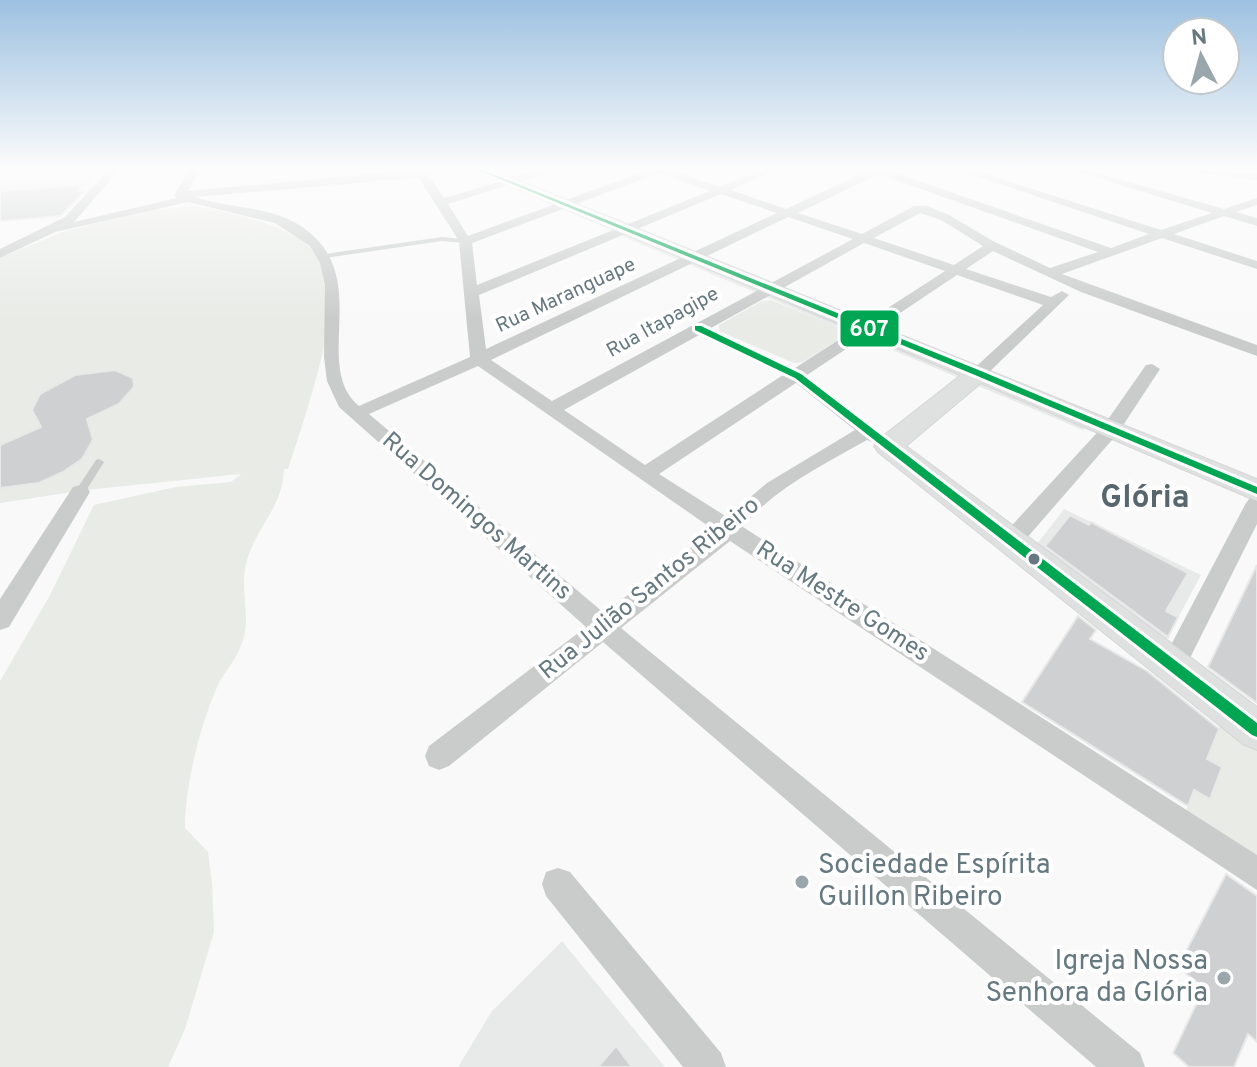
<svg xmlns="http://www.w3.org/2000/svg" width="1257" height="1067" font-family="Overpass,sans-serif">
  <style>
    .built { fill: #e8eae9 }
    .green { fill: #e8ebe6 }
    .building { fill: #ced0d1; stroke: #e8e8e8; stroke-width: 2 }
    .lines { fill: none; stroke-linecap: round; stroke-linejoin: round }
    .secondary-casing { stroke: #d5d6d7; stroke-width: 2 }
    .lane { fill: #cacccc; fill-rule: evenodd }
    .street { fill: #cacccc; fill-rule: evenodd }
    .secondary { fill: #dfe0e0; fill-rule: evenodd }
    .bus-1-casing { stroke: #fff; stroke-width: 6 }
    .bus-1 { fill: #00a651; fill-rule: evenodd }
    .bus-dot { fill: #667981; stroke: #fff; stroke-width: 3 }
    .poi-dot { fill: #99a6ab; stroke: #fff; stroke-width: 3 }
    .labels { text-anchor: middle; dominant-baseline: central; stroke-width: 8; stroke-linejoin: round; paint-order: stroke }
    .far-street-label { font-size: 20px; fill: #667981; stroke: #fff }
    .street-label { font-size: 24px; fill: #667981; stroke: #fff }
    .near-poi-label { font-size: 28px; fill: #667981; stroke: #fff; text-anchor: start }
    .district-label { font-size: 32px; font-weight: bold; fill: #58666d; stroke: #fff }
    .line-badge { stroke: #fff; stroke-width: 3 }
    .badge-label { font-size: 22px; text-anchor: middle; font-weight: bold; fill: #fff }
  </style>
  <rect width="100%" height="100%" fill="#f9f9f9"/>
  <path class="built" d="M0,170H102L88,185L0,191Z
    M631,232L1091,421L1083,430L621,236Z
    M1064,509L1201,575L1163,646L1034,548Z
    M562,941L665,1067H458L492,1011Z"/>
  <path class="green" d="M193,206C239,214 305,226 329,270C345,301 300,433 288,469H284C283,508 254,529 246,564C239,591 252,617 242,643C237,658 225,671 218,685C200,725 185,785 185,828L208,852L212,883L214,932L185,1029L168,1067H0V681L49,597L94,505L176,487L231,482L241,474L86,490L0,503V258L65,231L146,211Z
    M771,300L843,329L847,334L803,362L794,363L719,331V325L762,301Z
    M1221,723L1257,751V857L1185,813Z"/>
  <path class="building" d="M83,185L78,191H85L60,216L0,221V191Z
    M115,370L133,378L134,387L119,404L87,419L93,440L82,459L63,472L39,483L0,488V445L41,427L32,410L40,394L75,375Z
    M1070,515L1089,525L1091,522L1188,573L1166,611L1178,617L1168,637L1045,546Z
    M1257,565V703L1208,667Z
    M1078,616L1096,630L1090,639L1147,671L1219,729L1207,759L1222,767L1210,799L1194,790L1188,806L1022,702Z
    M1226,874L1257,896V1042L1248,1034L1234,1067H1189L1173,1053L1204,988L1178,967Z
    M616,1046L632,1067H598Z"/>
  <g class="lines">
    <g class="secondary-casing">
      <path id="secondary" d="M472,170H493L1257,479V501L981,383L906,446L1257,707V750L1243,744L878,452L874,446L878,440L961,375Z"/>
    </g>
    <path class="lane" d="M442,237L465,239L468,241L465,243L442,241L325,258L322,256L325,254Z
      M99,459L104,462L84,494H76L75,492L76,490L96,460Z"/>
    <path class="street" d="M108,170H119L74,222L177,198L174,195L189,170H199L188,191L415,170H444L429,176L444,198L540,170H555L448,204L468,236L648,170H670L720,187L761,170H775L731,190L786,209L870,170H887L1111,248L1149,234L958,170H973L1161,230L1212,213L1072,170H1087L1224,209L1257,198V205L1236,212L1257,218V226L1224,216L1174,234L1257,261V269L1162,238L1062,274L1257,345V356L1081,292L993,251L966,269L1051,297L1062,291L1069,295L984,377H972L969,373L1043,305L957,275L807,375L887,438L877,444L867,440C825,464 774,488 743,527L1257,855V890L730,541L621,628L1140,1053L1145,1067H1096L603,642L449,766L439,770L429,766L425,756L429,746L586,627L339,407L327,381L324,357L325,285L320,263L310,246L275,223L188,202L55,232L0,258V249L65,217ZM659,173L710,191L477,285L472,243ZM879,174L1098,252L1050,268L993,241L949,215L927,206H914L862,234L798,213ZM419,178L459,241L470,357L359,406C309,364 378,271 296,223C266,206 227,208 195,197ZM721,194L777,213L486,349L479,295ZM920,213L941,220L983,246L954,265L874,238ZM788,217L853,239L552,401L491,360ZM864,243L945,271L795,368L711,328ZM699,335L783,375L645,465L564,410ZM478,366L714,530L604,613L369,414ZM796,383L855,430L767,483L727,517L659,474Z
      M1195,170L1257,174V180L1200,173Z
      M1152,364L1160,369L1118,433L1019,547H1003L1000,541L1003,535L1104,425L1146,365Z
      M80,485L87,487L90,492L9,627L0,630V599L73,487Z
      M1257,496V524L1181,676L1172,679L1163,676L1159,668L1163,660L1246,503L1250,498Z
      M558,868L570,872L721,1053L726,1067H683L546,896L542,884L546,872Z"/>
    <use href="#secondary" class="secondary"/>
    <g class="bus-1-casing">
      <path id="bus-1" d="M478,170H483L981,371L1257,487V494L975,375Z
        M695,326H701L801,374L1257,723V737L1252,735L795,378L695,330Z"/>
    </g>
    <use href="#bus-1" class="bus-1"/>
  </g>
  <linearGradient id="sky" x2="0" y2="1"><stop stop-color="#9dc1e1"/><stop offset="0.53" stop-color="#fcfcfc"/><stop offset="1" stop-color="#fcfcfc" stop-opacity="0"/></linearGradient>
  <rect width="1257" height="319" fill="url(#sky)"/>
  <circle class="bus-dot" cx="1034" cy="559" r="7"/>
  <g class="poi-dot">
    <circle cx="802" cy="882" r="8"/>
    <circle cx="1224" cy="978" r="8"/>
  </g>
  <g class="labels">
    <g class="far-street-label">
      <text transform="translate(566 296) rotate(-25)">Rua Maranguape</text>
      <text transform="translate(663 323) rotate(-29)">Rua Itapagipe</text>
    </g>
    <g class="street-label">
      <text transform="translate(476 517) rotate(41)">Rua Domingos Martins</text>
      <text transform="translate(650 589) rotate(-39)">Rua Julião Santos Ribeiro</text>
      <text transform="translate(842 602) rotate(33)">Rua Mestre Gomes</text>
    </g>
    <g class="near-poi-label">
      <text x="818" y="866">Sociedade Espírita<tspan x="818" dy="32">Guillon Ribeiro</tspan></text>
      <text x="1208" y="962" text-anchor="end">Igreja Nossa<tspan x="1208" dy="32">Senhora da Glória</tspan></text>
    </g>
    <g class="district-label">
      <text x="1145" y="499">Glória</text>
    </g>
  </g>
  <rect class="line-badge" x="839" y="309" width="61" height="39" rx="8" fill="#00a651"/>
  <g class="badge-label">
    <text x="869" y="336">607</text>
  </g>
  <g transform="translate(1201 56) rotate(354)"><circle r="38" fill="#ffffff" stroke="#c2c9cd" stroke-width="2"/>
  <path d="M0-6L14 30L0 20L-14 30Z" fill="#99a6ab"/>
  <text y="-12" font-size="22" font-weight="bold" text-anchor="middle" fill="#667981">N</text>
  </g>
</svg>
